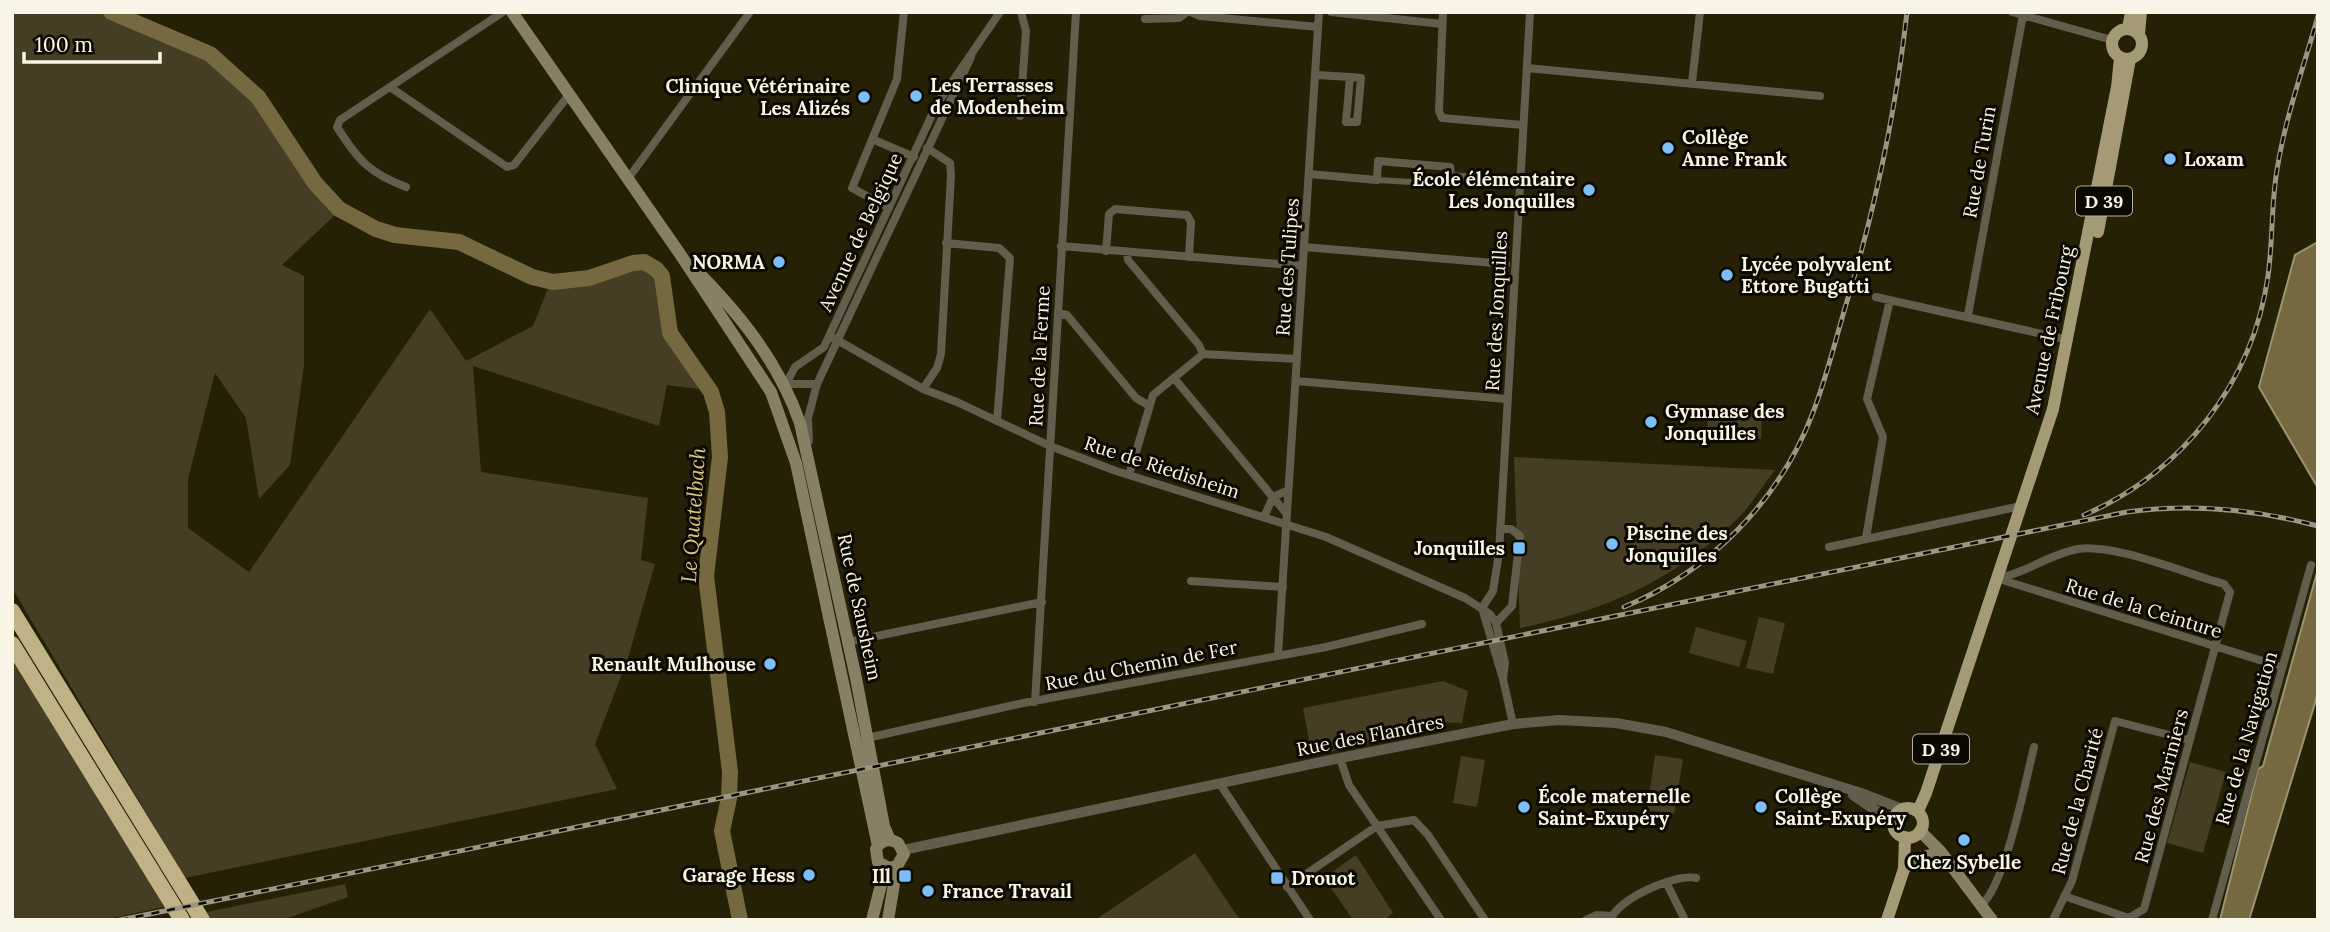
<svg xmlns="http://www.w3.org/2000/svg" width="2330" height="932" font-family="Lora,serif">
  <style>
    .green { fill: #453e24 }
    .water { fill: #74693f; stroke: #9c9371; stroke-width: 2 }
    .lines { fill: none; stroke-linecap: round; stroke-linejoin: round }
    .river { stroke: #74693f; stroke-width: 16 }
    .pedestrian { stroke: #625d4c; stroke-width: 6 }
    .minor { stroke: #625d4c; stroke-width: 8 }
    .tertiary { stroke: #625d4c; stroke-width: 10 }
    .secondary { stroke: #878064; stroke-width: 12 }
    .primary { stroke: #a49b76; stroke-width: 12 }
    .motorway { stroke: #bfb386; stroke-width: 16 }
    .rail-casing { stroke: #9b9682; stroke-width: 5 }
    .rail { stroke: #0c0902; stroke-width: 2.5; stroke-dasharray: 8; stroke-linecap: butt }
    .poi-dot { fill: #7bbef8; stroke: #0c0902; stroke-width: 2.5 }
    .labels { text-anchor: middle; dominant-baseline: central; stroke-width: 6; stroke-linejoin: round; paint-order: stroke }
    .shield { fill: #0c0902; stroke: #b2aea2; stroke-width: 2 }
    .shield-label { font-size: 18px; font-weight: bold; fill: #f9f5e6 }
    .poi-label { font-size: 19px; font-weight: bold; fill: #f9f5e6; stroke: #0c0902; text-anchor: start }
    .street-label { font-size: 19px; fill: #f9f5e6; stroke: #0c0902 }
    .water-label { font-size: 21px; font-style: italic; fill: #d9c781; stroke: #0c0902 }
  </style>
  <rect width="100%" height="100%" fill="#262006"/>
  <path class="green" d="M12,12H103L130,27L208,57L256,101L310,183L337,213L282,265L304,276V365L290,465L259,499L246,418L215,373L188,479V528L249,572L430,309L466,361L533,326L549,286L641,268L658,278L665,334L707,390L667,385L659,426L473,366L481,472L648,498L641,560L655,564L628,658L595,744L617,789L185,878L12,588Z
    M1708,409L1762,412L1761,439L1707,436Z
    M1514,457L1775,470C1762,487 1749,509 1732,524C1667,584 1605,610 1520,628Z
    M1759,617L1785,623L1773,674L1746,668Z
    M1696,627L1747,641L1739,667L1689,653Z
    M12,658L150,881L164,907L103,920H12Z
    M1443,681L1468,691L1462,723L1436,722L1414,733L1312,756L1303,708Z
    M1655,755L1683,759L1674,814L1647,810Z
    M1461,756L1485,760L1477,807L1453,803Z
    M2190,762L2226,772L2203,853L2167,843Z
    M1195,853L1240,920H1095Z
    M1356,855L1393,913L1384,920H1353L1324,878Z
    M345,884L348,897L282,920H212L207,912Z"/>
  <path class="water" d="M2318,242V488L2259,387L2295,255Z
    M2318,569V693L2249,920H2220L2258,769L2263,766Z"/>
  <g class="lines">
    <path class="river" d="M111,12L210,54L258,97L315,183L339,209L376,229L395,235L459,242L532,277L553,282L589,278L633,263L644,262L656,269L662,276L670,333L711,392L717,412L720,457L706,576L730,772L729,798L722,831L740,920"/>
    <path class="pedestrian" d="M1377,180L1446,184L1451,176"/>
    <path class="minor" d="M1191,12L1200,16L1318,27
      M1331,12L1442,24
      M1443,12L1439,111L1442,118L1523,125
      M2012,12L2112,40
      M1145,19L1179,18L1187,12
      M1527,68L1820,96
      M1316,75L1350,77L1346,122H1357L1361,78L1350,77
      M1692,83L1700,12
      M390,87L507,167L514,165L568,96
      M1020,116L1026,31L1021,12
      M872,139L914,157
      M1309,174L1377,180L1378,161L1450,167L1451,176L1520,182
      M627,180L750,12
      M406,187C369,173 358,160 337,127L340,120L503,12
      M889,208L852,188L897,79L904,12
      M946,243L999,248L1010,258L997,421
      M1061,246L1303,266
      M1304,247L1506,264
      M1106,251L1109,214L1115,209L1187,215L1191,222L1189,257
      M1127,253L1128,260L1199,345L1203,354
      M1876,297L2069,340
      M1058,313L1067,315L1136,398L1148,405
      M1968,315L2023,15
      M830,336L923,389L957,402L1050,446L1116,471L1326,537L1465,598L1490,614L1496,623L1505,663L1503,679
      M1174,378L1286,513
      M1296,381L1507,399
      M786,384L795,367L824,347L937,104L1000,12
      M786,384H817
      M923,389L937,368L941,354L951,175L950,163L927,148
      M809,441L808,418L817,384L971,57
      M1130,472L1153,395L1203,354L1297,359
      M1264,517L1273,497L1288,490
      M1866,538L1883,437L1867,399L1890,300
      M1829,547L2021,506
      M1997,578C2025,574 2049,554 2078,549C2114,543 2187,574 2224,584L2230,592L2144,909L2129,918L2064,896
      M1999,579L2282,667
      M1191,581L1283,587
      M1482,608L1493,591L1499,553L1530,12
      M1482,608L1503,679L1513,724
      M1496,623L1512,606L1520,536L1511,529H1500
      M848,642L1042,602
      M1278,654L1319,12
      M1035,702L1076,12
      M867,738L1023,703L1326,647L1422,624
      M1340,758L1349,785L1441,920
      M1220,784L1310,920
      M1666,882L1685,920
      M1287,887L1377,826L1414,820L1428,835L1485,920
      M1981,905C2005,887 2026,779 2034,747
      M1586,920L1597,915L1611,916
      M1611,920C1615,900 1676,873 1696,878
      M2053,920L2072,881L2115,721L2189,740
      M2212,920L2311,565"/>
    <path class="tertiary" d="M1853,795L1894,823
      M903,850L1340,758L1513,724L1559,720L1616,723L1666,732L1861,793L1902,809"/>
    <path class="secondary" d="M512,12L680,254L771,392L796,463L878,846
      M693,267C739,313 778,361 800,423L856,678L884,826L890,840
      M1920,831L1941,852L1992,920
      M1904,869L1917,859L1941,852
      M872,920L884,873L881,865
      M888,920L897,866L904,854L898,843C889,838 881,840 876,849L878,862L889,868L897,866"/>
    <path class="primary" d="M2128,28L2131,12
      M2112 44a15 15 0 1 1 30 0a15 15 0 1 1-30 0Z
      M2139,34L2141,12
      M2098,232L2130,59
      M1893 823a15 15 0 1 1 30 0a15 15 0 1 1-30 0Z
      M1918,811L1926,793L2053,409L2117,87L2120,58
      M1887,920L1904,869L1905,837"/>
    <path class="motorway" d="M12,611L202,920
      M12,644L182,920"/>
    <g class="rail-casing">
      <path id="rail" d="M2084,515C2182,473 2253,382 2268,276C2273,241 2271,205 2277,170C2285,118 2304,66 2318,16
        M1624,607C1709,572 1779,501 1812,415C1827,377 1836,337 1848,298C1876,205 1896,109 1907,12
        M120,920L2127,512C2192,503 2254,509 2318,526"/>
    </g>
    <use href="#rail" class="rail"/>
  </g>
  <g class="poi-dot">
    <circle cx="916" cy="96" r="7"/>
    <circle cx="864" cy="97" r="7"/>
    <circle cx="1668" cy="148" r="7"/>
    <circle cx="2170" cy="159" r="7"/>
    <circle cx="1589" cy="190" r="7"/>
    <circle cx="779" cy="262" r="7"/>
    <circle cx="1727" cy="275" r="7"/>
    <circle cx="1651" cy="422" r="7"/>
    <circle cx="1612" cy="544" r="7"/>
    <rect x="1512" y="541" width="14" height="14" rx="3.5"/>
    <circle cx="770" cy="664" r="7"/>
    <circle cx="1524" cy="807" r="7"/>
    <circle cx="1761" cy="807" r="7"/>
    <circle cx="1964" cy="840" r="7"/>
    <circle cx="809" cy="875" r="7"/>
    <rect x="898" y="869" width="14" height="14" rx="3.5"/>
    <rect x="1270" y="871" width="14" height="14" rx="3.5"/>
    <circle cx="928" cy="891" r="7"/>
  </g>
  <g class="labels">
    <g class="shield">
      <rect x="2076" y="186.5" width="56" height="29" rx="5"/>
      <rect x="1913" y="734.5" width="56" height="29" rx="5"/>
    </g>
    <g class="shield-label">
      <text x="2104" y="201">D 39</text>
      <text x="1941" y="749">D 39</text>
    </g>
    <g class="poi-label">
      <text x="930" y="85">Les Terrasses<tspan x="930" dy="22">de Modenheim</tspan></text>
      <text x="850" y="86" text-anchor="end">Clinique Vétérinaire<tspan x="850" dy="22">Les Alizés</tspan></text>
      <text x="1682" y="137">Collège<tspan x="1682" dy="22">Anne Frank</tspan></text>
      <text x="2184" y="159">Loxam</text>
      <text x="1575" y="179" text-anchor="end">École élémentaire<tspan x="1575" dy="22">Les Jonquilles</tspan></text>
      <text x="765" y="262" text-anchor="end">NORMA</text>
      <text x="1741" y="264">Lycée polyvalent<tspan x="1741" dy="22">Ettore Bugatti</tspan></text>
      <text x="1665" y="411">Gymnase des<tspan x="1665" dy="22">Jonquilles</tspan></text>
      <text x="1626" y="533">Piscine des<tspan x="1626" dy="22">Jonquilles</tspan></text>
      <text x="1505" y="548" text-anchor="end">Jonquilles</text>
      <text x="756" y="664" text-anchor="end">Renault Mulhouse</text>
      <text x="1538" y="796">École maternelle<tspan x="1538" dy="22">Saint-Exupéry</tspan></text>
      <text x="1775" y="796">Collège<tspan x="1775" dy="22">Saint-Exupéry</tspan></text>
      <text x="1964" y="862" text-anchor="middle">Chez Sybelle</text>
      <text x="795" y="875" text-anchor="end">Garage Hess</text>
      <text x="891" y="876" text-anchor="end">Ill</text>
      <text x="1291" y="878">Drouot</text>
      <text x="942" y="891">France Travail</text>
    </g>
    <g class="street-label">
      <text transform="translate(1979 162) rotate(-80)">Rue de Turin</text>
      <text transform="translate(860 232) rotate(-65)">Avenue de Belgique</text>
      <text transform="translate(1287 267) rotate(-86)">Rue des Tulipes</text>
      <text transform="translate(1496 311) rotate(-87)">Rue des Jonquilles</text>
      <text transform="translate(2049 330) rotate(-78)">Avenue de Fribourg</text>
      <text transform="translate(1039 356) rotate(-87)">Rue de la Ferme</text>
      <text transform="translate(1162 467) rotate(18)">Rue de Riedisheim</text>
      <text transform="translate(860 607) rotate(78)">Rue de Sausheim</text>
      <text transform="translate(2144 608) rotate(17)">Rue de la Ceinture</text>
      <text transform="translate(1141 665) rotate(-11)">Rue du Chemin de Fer</text>
      <text transform="translate(1370 735) rotate(-11)">Rue des Flandres</text>
      <text transform="translate(2246 738) rotate(-74)">Rue de la Navigation</text>
      <text transform="translate(2161 786) rotate(-75)">Rue des Mariniers</text>
      <text transform="translate(2077 801) rotate(-75)">Rue de la Charité</text>
    </g>
    <g class="water-label">
      <text transform="translate(693 515) rotate(-86)">Le Quatelbach</text>
    </g>
  </g>
  <rect width="2330" height="932" fill="none" stroke="#f9f5e6" stroke-width="28"/>
  <path d="M24 52v10h136v-10" fill="none" stroke="#f9f5e6" stroke-width="3.5"/>
  <text x="35" y="52" font-size="21" fill="#f9f5e6" stroke="#0c0902" stroke-width="5" paint-order="stroke">100 m</text>
</svg>
